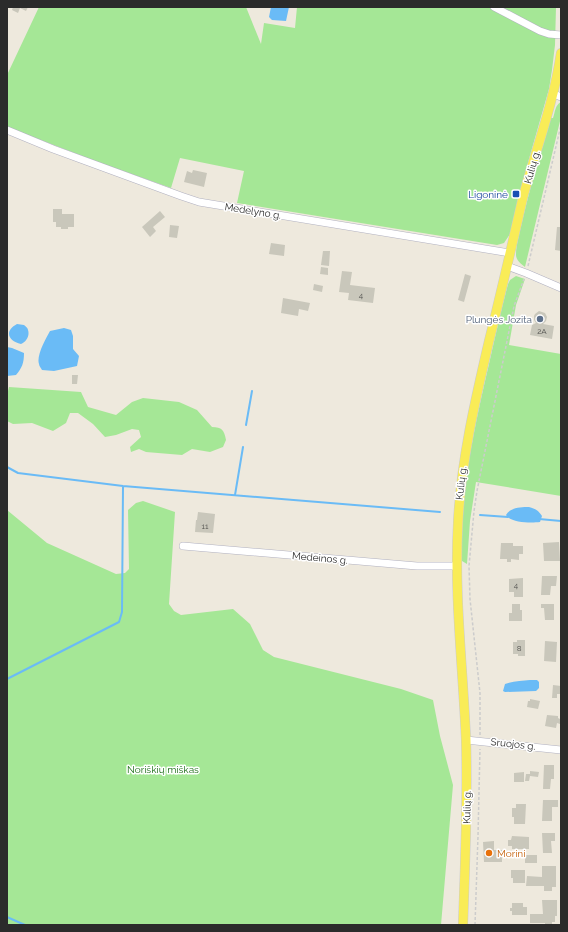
<svg xmlns="http://www.w3.org/2000/svg" width="568" height="932" font-family="Raleway,sans-serif">
  <style>
    .green { fill: #a5e796 }
    .water { fill: #6abbf6 }
    .lines { fill: none; stroke-linecap: round; stroke-linejoin: round }
    .stream { stroke: #6abbf6; stroke-width: 2 }
    .building { fill: #c9c7bb }
    .minor-casing { stroke: #b1b1c0; stroke-width: 8 }
    .major-casing { stroke: #ccc; stroke-width: 10 }
    .path { stroke: #ccc; stroke-width: 1.5; stroke-dasharray: 3 2; stroke-linecap: butt }
    .minor { stroke: #fff; stroke-width: 7 }
    .major { stroke: #f9ec57; stroke-width: 9 }
    .transit-dot { fill: #1a4fb4; stroke: #fff; stroke-width: 1.5 }
    .service-dot { fill: #5c6f8a; stroke: #fff; stroke-width: 1.5 }
    .food-dot { fill: #e8710a; stroke: #fff; stroke-width: 1.5 }
    .labels { text-anchor: middle; dominant-baseline: central; stroke-width: 3; stroke-linejoin: round; paint-order: stroke }
    .number-label { font-size: 8px; fill: #52524f }
    .street-label { font-size: 10px; fill: #2b2b2b; stroke: #fff }
    .transit-label { font-size: 10px; fill: #164399; stroke: #fff; text-anchor: end }
    .service-label { font-size: 10px; fill: #4e5e75; stroke: #fff; text-anchor: end }
    .park-label { font-size: 10px; fill: #1b6e16; stroke: #fff }
    .food-label { font-size: 10px; fill: #c56008; stroke: #fff; text-anchor: start }
  </style>
  <rect width="100%" height="100%" fill="#eee9dd"/>
  <path class="green" d="M39,7H246L261,44L264,23L295,28L297,7H556L555,45L552,70L549,89L529,159L510,234L504,243L497,245L237,203L244,171L180,158L171,188L95,161L7,127V75Z
    M561,102V117L525,267C521,264 516,260 516,255C516,244 520,232 522,222C530,187 541,152 551,118H553C555,112 555,105 561,102Z
    M516,276L525,279L516,305L509,345L561,354V496L476,482L470,521L467,564L462,561L461,559C460,493 474,428 489,364C495,337 501,310 508,284L510,280Z
    M9,387L81,392L88,407L116,415L132,402L143,398L179,402L197,410L212,427C222,427 224,430 226,440L223,447L210,452L192,449L182,455L146,452L139,449L131,452L130,447L141,437L139,430L132,429L116,435L105,437L93,424L78,413H70L66,423L53,431L32,423L13,424L7,421V395Z
    M143,501L175,512L169,604L174,611L181,615L233,609L250,624L263,650L274,657L401,689L433,700L440,736L453,785L441,925H7V510L47,543L116,574L125,573L129,569L128,510L136,503Z"/>
  <path class="water" d="M271,7H289L286,21L272,20L269,17Z
    M17,324L24,325C26,327 28,328 28,330C30,336 26,342 21,344C8,341 4,331 17,324Z
    M64,328L71,330L73,336V349L79,356L77,366L54,371L42,370C41,368 39,366 39,364C36,356 46,338 50,331Z
    M7,347L12,348L24,353C24,363 22,368 16,375L7,376Z
    M529,507C536,509 538,510 542,516L540,522C531,523 511,523 506,515C511,507 521,507 529,507Z
    M530,680H537L539,682V688L536,691L505,692L503,691L505,684C514,681 522,681 530,680Z"/>
  <g class="lines">
    <path class="stream" d="M246,425L252,391
      M7,467L18,473L123,486L440,512
      M235,495L243,447
      M480,515L508,517
      M539,519L561,521
      M7,679L119,622L122,612L123,487
      M7,917L25,925"/>
  </g>
  <path class="building" d="M13,7H28L26,11L20,8L18,13L12,10Z
    M193,170L207,173L204,187L184,182L187,171L192,173Z
    M53,209H62V214H74V227H68V229H61V227H56V222H53Z
    M160,211L165,217L153,227L156,231L150,237L142,227Z
    M170,225L179,226L177,238L169,237Z
    M557,227H561V251L555,250Z
    M271,243L285,245L284,256L269,254Z
    M323,251H330L329,266L321,265Z
    M321,267L328,268V275L320,274Z
    M342,271L352,272L350,285L375,288L373,303L348,300L349,293L339,292Z
    M465,274L471,276L464,302L458,300Z
    M314,284L323,286L322,292L313,290Z
    M283,298L310,303L308,311L299,309L298,316L281,313Z
    M539,311L545,313L547,317L546,321L543,324L554,326L552,339L530,335L532,325L536,323L534,320V316L535,314Z
    M72,375H78L77,384H72Z
    M198,512L215,514L213,533L195,532L196,520H197Z
    M559,542L560,561H544L543,543Z
    M501,543H513V546H523V554H519V560L511,559V562H507V559H500Z
    M542,576H557L556,586H551L550,595H541Z
    M523,578V597H514V592H509V579Z
    M512,604H520V610H522V621H509V613H512Z
    M541,604H554V620H545L544,608H541Z
    M517,640H525V656H518V654H513V642H517Z
    M545,641L557,642L556,662L544,661Z
    M553,685L561,686V694H557V698H552Z
    M530,699L540,701L538,709L527,707L528,701H530Z
    M547,715L558,716V718L560,719V724L557,723L556,728L545,726Z
    M544,765H554V779H551L550,789H543Z
    M530,771L539,772L538,777L530,776L529,781H525L526,774H530Z
    M524,772V782H514V773Z
    M543,800H558V807H552V821H542Z
    M516,804H526L525,824H514V817H512V808H516Z
    M542,833H555V841H551L552,853H543Z
    M512,836L529,837V849H512V846H508V840H511Z
    M494,841V850H502V862H484L483,842Z
    M525,855H537V863H525Z
    M542,866H556V887H552V891H544V886H526L527,876L542,877Z
    M511,870H525V883H513V878H511Z
    M542,900H557V916H555V922H552V925H545V923H530V914H543Z
    M512,903H523V907H527V915H512V911H510V908H512Z"/>
  <g class="lines">
    <g class="minor-casing">
      <path id="minor" d="M494,7L540,31L549,34L561,35
        M554,94L561,97
        M7,130L53,149L181,196L199,202L510,253
        M507,266L526,273L561,288
        M183,546L417,566H456
        M466,740L561,750"/>
    </g>
    <g class="major-casing">
      <path id="major" d="M463,925C465,863 468,802 466,740C463,668 454,595 458,523C461,461 475,401 489,341C501,293 512,245 523,197C536,149 554,102 561,53"/>
    </g>
    <path class="path" d="M528,266L561,125
      M480,735V693L470,599L469,566L474,511L477,491L514,306L524,279
      M475,925L478,836L480,749"/>
    <use href="#minor" class="minor"/>
    <use href="#major" class="major"/>
  </g>
  <rect class="transit-dot" x="512" y="190" width="8" height="8" rx="2"/>
  <circle class="service-dot" cx="540" cy="319" r="4"/>
  <circle class="food-dot" cx="489" cy="853" r="4"/>
  <g class="labels">
    <g class="number-label">
      <text x="361" y="295">4</text>
      <text x="542" y="331">2A</text>
      <text x="205" y="526">11</text>
      <text x="516" y="585">4</text>
      <text x="519" y="648">8</text>
    </g>
    <g class="street-label">
      <text transform="translate(532 167) rotate(-74)">Kulių g.</text>
      <text transform="translate(253 211) rotate(9)">Medelyno g.</text>
      <text transform="translate(461 483) rotate(-83)">Kulių g.</text>
      <text transform="translate(320 558) rotate(5)">Medeinos g.</text>
      <text transform="translate(513 744) rotate(6)">Sruojos g.</text>
      <text transform="translate(467 807) rotate(-89)">Kulių g.</text>
    </g>
    <g class="transit-label">
      <text x="508" y="194">Ligoninė</text>
    </g>
    <g class="service-label">
      <text x="532" y="319">Plungės Jozita</text>
    </g>
    <g class="park-label">
      <text x="163" y="769">Noriškių miškas</text>
    </g>
    <g class="food-label">
      <text x="497" y="853">Morini</text>
    </g>
  </g>
  <rect width="568" height="932" fill="none" stroke="#2b2b2b" stroke-width="16"/>
</svg>
